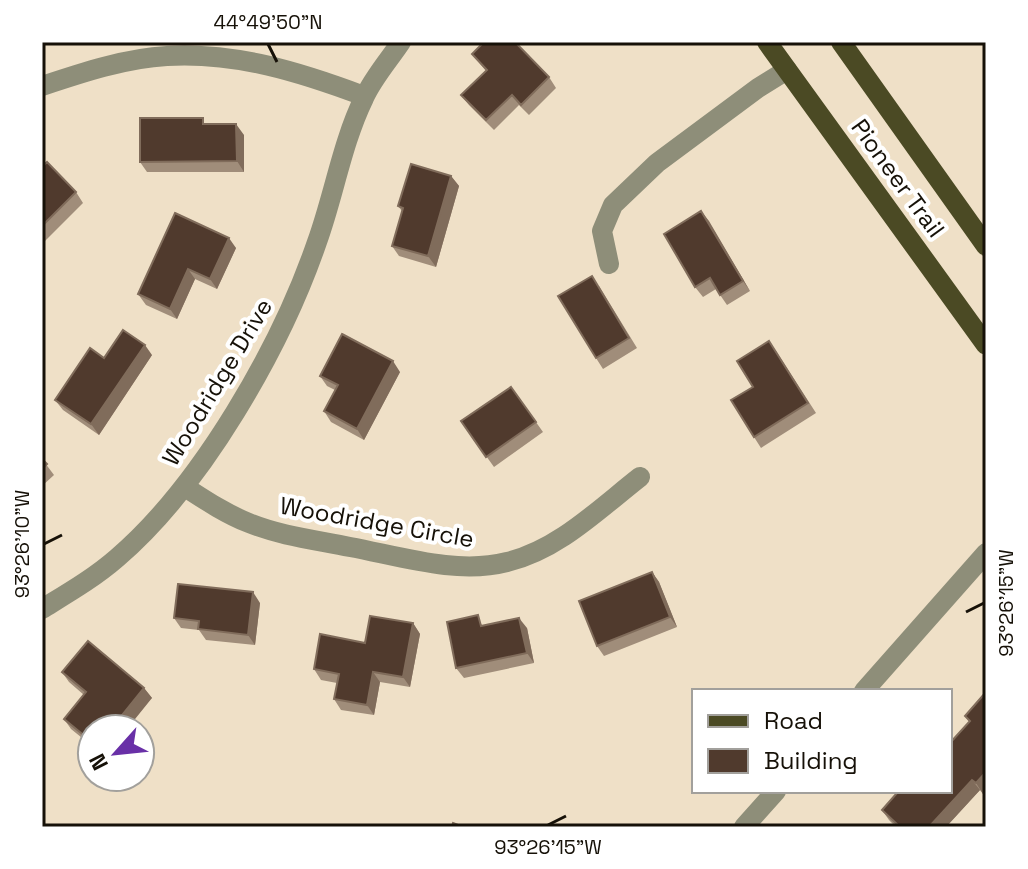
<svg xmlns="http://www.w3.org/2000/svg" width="1028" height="869" font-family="'Space Grotesk',sans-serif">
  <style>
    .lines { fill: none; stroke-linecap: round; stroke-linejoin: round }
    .minor { stroke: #8e8e79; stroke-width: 20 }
    .major { stroke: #4b4a24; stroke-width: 20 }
    .wall { fill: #a08d7a }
    .shaded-wall { fill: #806c5b }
    .building { fill: #503a2d; stroke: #806c5b; stroke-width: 2 }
    .ticks { fill: none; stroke: #161108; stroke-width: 3 }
    .labels { text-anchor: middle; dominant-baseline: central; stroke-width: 8; stroke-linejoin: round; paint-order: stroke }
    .street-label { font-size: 24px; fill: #161108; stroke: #fff }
    .neatline { fill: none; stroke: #161108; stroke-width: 3 }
    .ticks-label { font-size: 20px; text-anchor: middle; fill: #161108 }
  </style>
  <rect width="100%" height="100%" fill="#efe0c7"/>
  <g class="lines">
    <path class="minor" d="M42,86C81,73 126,58 167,56C236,52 300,72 364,96
      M609,264L602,231L613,205L657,163L758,88L787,70
      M185,487C205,500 226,514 249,523C281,536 316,540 350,547C399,556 457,575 507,562C558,550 599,509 640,477
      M42,609C68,593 94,578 117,558C202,485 281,347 317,242C334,195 342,143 364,98C373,78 389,60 401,42
      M864,691L986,553
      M744,827L776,791"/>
    <path class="major" d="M767,42L986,345
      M841,42L986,246"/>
  </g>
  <path class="wall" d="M472,54L549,77L556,88L529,115L519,105L494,130L469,105L461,95L486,71Z
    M208,124L244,135V172H147L140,162Z
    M42,167L76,192L83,203L42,244Z
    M451,176L459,186L436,267L399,256L392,246L402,211L398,206Z
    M701,211L750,291L727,305L716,289L703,297L695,287Z
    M175,213L236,248L217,289L195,279L177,319L146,305L138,294Z
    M599,286L637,348L603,369L596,358Z
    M776,351L816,413L761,448L754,437L753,387Z
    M152,355L99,435L63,410L55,400L104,358Z
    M400,372L364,440L331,422L324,411L335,390L327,386L320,376Z
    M511,387L543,432L494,467L461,421Z
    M42,459L54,475L42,486Z
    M652,572L659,582L677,627L604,656L597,646Z
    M260,603L255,645L206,640L199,630L181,628L174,618Z
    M413,623L420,634L410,687L380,682L374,715L341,710L334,699L337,683L321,680L314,669L365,643Z
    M485,625L527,628L534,663L464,678L456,668Z
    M62,672L144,688L152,698L92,729V746L71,729L64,719L84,695L69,682Z
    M986,692L983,794L980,790L946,827H896L889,820L882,810L896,795L892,791H950L969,722L965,716Z"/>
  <path class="shaded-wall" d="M236,124L244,135V172L237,161Z
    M451,176L459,186L436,267L428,256Z
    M701,211L709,221L750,291L743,281Z
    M229,238L236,248L217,289L210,279Z
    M188,269L195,279L177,319L170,309Z
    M145,345L152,355L99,435L91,424Z
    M393,361L400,372L364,440L357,429Z
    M652,572L659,582L677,627L670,617Z
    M253,592L260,603L255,645L248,635Z
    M519,618L527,628L534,663L527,653Z
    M413,623L420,634L410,687L403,677Z
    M373,672L380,682L374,715L367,705Z
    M144,688L152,698L127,729H111Z
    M986,772V791L983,794L976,783Z
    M972,780L980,790L946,827H929Z"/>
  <path class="building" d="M484,42H515L549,77L521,105L512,95L486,120L461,95L487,70L472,54Z
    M140,118H203V124H236L237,161L140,162Z
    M47,162L76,192L42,226V167Z
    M411,164L451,176L428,256L392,246L403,208L398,206Z
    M701,211L743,281L720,295L710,278L695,287L664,234Z
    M175,213L229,238L210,279L188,269L170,309L138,294Z
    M592,276L629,338L596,358L558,296Z
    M123,330L145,345L91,424L55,400L90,348L104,358Z
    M342,334L393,361L357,429L324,411L338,385L320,376Z
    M769,341L808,403L754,437L731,400L753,387L737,361Z
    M511,387L536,422L486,457L461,421Z
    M42,459L47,464L42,469Z
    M652,572L670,617L597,646L579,601Z
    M178,584L253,592L248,635L198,629L199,621L174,618Z
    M478,615L481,626L519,618L527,653L456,668L447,622Z
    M370,616L413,623L403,677L373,672L367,705L334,699L339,674L314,669L320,634L365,643Z
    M88,641L144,688L111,729H92V742L64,719L86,692L62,672Z
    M986,692V772L976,783L972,780L929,827H900L882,810L897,793L895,791H950V743L970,721L965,716Z
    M453,823L463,827H452Z"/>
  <path class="ticks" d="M268,44L277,62M44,544L62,535M966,612L984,603M548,825L566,816"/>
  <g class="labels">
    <g class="street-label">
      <text transform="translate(898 178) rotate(54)">Pioneer Trail</text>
      <text transform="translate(217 382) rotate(-59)">Woodridge Drive</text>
      <text transform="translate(377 522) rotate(10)">Woodridge Circle</text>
    </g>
  </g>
  <rect width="1028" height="869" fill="none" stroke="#ffffff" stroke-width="88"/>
  <rect x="692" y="689" width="260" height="104" fill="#ffffff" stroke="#a2a09c" stroke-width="2"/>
  <rect x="708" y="715" width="40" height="12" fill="#4b4a24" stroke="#a2a09c" stroke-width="2"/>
  <text x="764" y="729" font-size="24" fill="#161108">Road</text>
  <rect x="708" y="749" width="40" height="24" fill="#503a2d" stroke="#a2a09c" stroke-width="2"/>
  <text x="764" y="769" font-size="24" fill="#161108">Building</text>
  <g transform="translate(116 753) rotate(243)"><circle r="38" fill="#ffffff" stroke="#a2a09c" stroke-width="2"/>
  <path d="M0-6L14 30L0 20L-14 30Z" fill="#6930a7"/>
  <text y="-12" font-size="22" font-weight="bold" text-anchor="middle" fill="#161108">N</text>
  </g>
  <rect x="44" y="44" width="940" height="781" class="neatline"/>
  <g class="ticks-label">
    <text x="268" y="29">44°49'50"N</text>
    <text transform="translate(22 544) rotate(-90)" y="7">93°26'10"W</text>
    <text transform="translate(1006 603) rotate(-90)" y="7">93°26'15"W</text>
    <text x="548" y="854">93°26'15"W</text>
  </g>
</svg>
